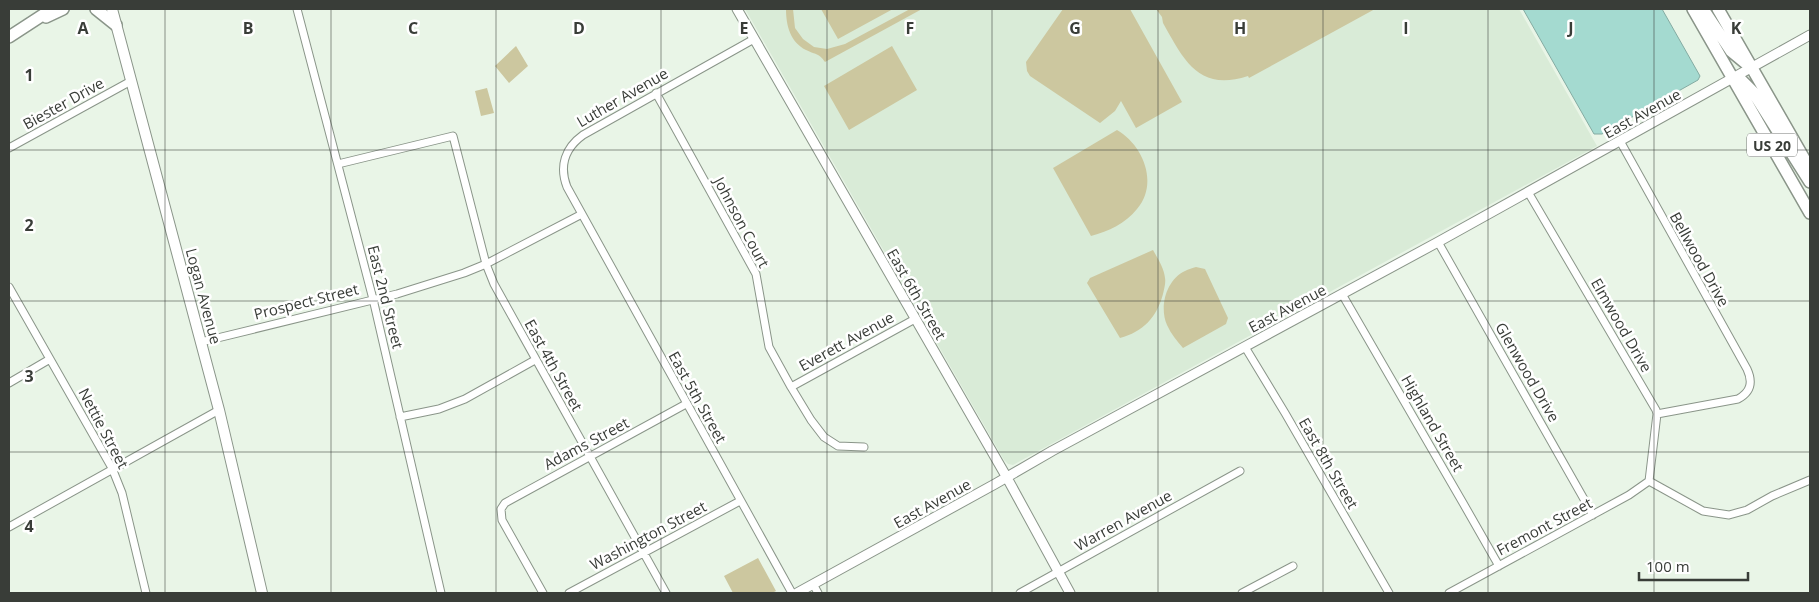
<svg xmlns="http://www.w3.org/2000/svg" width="1819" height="602" font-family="'Open Sans',sans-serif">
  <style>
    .built { fill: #d9ebd7 }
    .green { fill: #ccc79f }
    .water { fill: #a4dad0; stroke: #84aba2 }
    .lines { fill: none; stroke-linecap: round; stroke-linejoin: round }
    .minor-casing { stroke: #8a9589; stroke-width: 9 }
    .tertiary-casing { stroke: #8a9589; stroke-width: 11 }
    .secondary-casing { stroke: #8a9589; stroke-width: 12 }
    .primary-casing { stroke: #8a9589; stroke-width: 14 }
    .minor { stroke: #fff; stroke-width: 7 }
    .tertiary { stroke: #fff; stroke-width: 9 }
    .secondary { stroke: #fff; stroke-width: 10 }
    .primary { stroke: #fff; stroke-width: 11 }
    .grid { fill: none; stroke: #393d38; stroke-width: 1; stroke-opacity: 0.55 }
    .labels { text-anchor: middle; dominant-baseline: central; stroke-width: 5; stroke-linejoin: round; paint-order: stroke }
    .shield { fill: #fff; stroke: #747774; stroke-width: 1 }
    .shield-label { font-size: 14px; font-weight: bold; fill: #393d38 }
    .street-label { font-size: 15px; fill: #393d38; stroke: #fff }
    .grid-label { font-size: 16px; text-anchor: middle; font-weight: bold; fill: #393d38; stroke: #fff; stroke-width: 5; stroke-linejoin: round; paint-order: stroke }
  </style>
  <rect width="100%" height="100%" fill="#e9f5e7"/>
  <path class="built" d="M745,9H1519L1597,146L1013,465L1008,464L1004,460Z"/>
  <path class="green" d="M786,9H793L795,28L803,39L814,47L827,49L845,44L910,9H922L825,62C819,53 816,55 806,50C790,42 786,25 786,9Z
    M821,9H893L838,39Z
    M1063,9H1100L1102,10L1106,9H1130L1182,102L1136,128L1121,101L1115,111L1100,123L1030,76L1027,71L1026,62Z
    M1156,9H1375L1249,78L1248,76C1198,92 1184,60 1163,23L1162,17Z
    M516,46L528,66L509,83L495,66Z
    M892,46L917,90L849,130L824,86Z
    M487,88L494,113L481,116L475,91Z
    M1117,130C1143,145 1159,183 1137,209C1125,224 1109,231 1091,236L1053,168Z
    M1153,250C1158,259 1164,268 1165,278C1166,283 1164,289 1163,294C1157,317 1143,332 1120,338L1087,283L1090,278Z
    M1196,267L1205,269L1228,318L1226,324L1183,348C1177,341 1171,334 1167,325C1159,307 1166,280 1185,271C1188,269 1193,268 1196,267Z
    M758,558L776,591L772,593H733L724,576Z"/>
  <path class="water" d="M1523,9H1662L1700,76L1698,80L1602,134H1594Z"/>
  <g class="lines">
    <g class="minor-casing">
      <path id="minor" d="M297,9L373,299L441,593
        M754,39L583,135C565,148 559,166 567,187L792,593
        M656,93L756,274L769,347L791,387L811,420L824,437L838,446L864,447
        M1620,141L1747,369C1753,382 1751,392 1738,399L1657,414
        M9,148L131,81
        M338,164L453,136L486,264L494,284L666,593
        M1528,192L1656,410L1657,414L1649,481
        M1438,242L1593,515
        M9,287L112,468L122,493L146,593
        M1342,294L1463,503L1499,566
        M201,342L397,294L464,273L486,264L582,214
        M1245,347L1285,413L1389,593
        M9,383L50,359
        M791,387L915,319
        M400,417L439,409L465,399L535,360
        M1649,481L1703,511L1729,515L1747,510L1772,496L1810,480
        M9,527L219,410
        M813,584L818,593
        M543,593L502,520L501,509L505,503L686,404
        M569,593L740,501
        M1020,593L1240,471
        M1242,593L1293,566
        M1449,593L1629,495L1649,481"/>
    </g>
    <g class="tertiary-casing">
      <path id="tertiary" d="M737,9L1006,476L1070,593
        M797,593L995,484L1052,451L1438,242L1810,35"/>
    </g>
    <g class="secondary-casing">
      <path id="secondary" d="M112,9L219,410L262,593"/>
    </g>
    <g class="primary-casing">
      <path id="primary" d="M96,9L116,25
        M1693,9L1810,213
        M1703,9L1731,51L1748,65
        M1718,9L1810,169
        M46,17L63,9
        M9,37L52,9
        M1733,78L1741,80L1753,92L1810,182"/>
    </g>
    <use href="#minor" class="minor"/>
    <use href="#tertiary" class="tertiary"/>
    <use href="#secondary" class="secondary"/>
    <use href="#primary" class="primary"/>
  </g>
  <path class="grid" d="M165,9V593M331,9V593M496,9V593M661,9V593M827,9V593M992,9V593M1158,9V593M1323,9V593M1488,9V593M1654,9V593M9,150H1810M9,301H1810M9,452H1810"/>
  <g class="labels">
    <rect class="shield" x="1747" y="133.5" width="50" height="23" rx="4"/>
    <g class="shield-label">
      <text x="1772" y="145">US 20</text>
    </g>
    <g class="street-label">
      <text transform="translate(622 97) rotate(-30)">Luther Avenue</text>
      <text transform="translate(63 103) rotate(-29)">Biester Drive</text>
      <text transform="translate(1642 113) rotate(-29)">East Avenue</text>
      <text transform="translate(742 222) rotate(62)">Johnson Court</text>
      <text transform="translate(1700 259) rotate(61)">Bellwood Drive</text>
      <text transform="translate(917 294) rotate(60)">East 6th Street</text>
      <text transform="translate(204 296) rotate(75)">Logan Avenue</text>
      <text transform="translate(386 297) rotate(76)">East 2nd Street</text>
      <text transform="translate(306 301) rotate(-14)">Prospect Street</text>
      <text transform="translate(1287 308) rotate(-28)">East Avenue</text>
      <text transform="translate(1622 325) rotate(60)">Elmwood Drive</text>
      <text transform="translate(846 341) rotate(-29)">Everett Avenue</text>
      <text transform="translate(554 365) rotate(61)">East 4th Street</text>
      <text transform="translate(1528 372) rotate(60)">Glenwood Drive</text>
      <text transform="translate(698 397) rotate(61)">East 5th Street</text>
      <text transform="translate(1433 423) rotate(60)">Highland Street</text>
      <text transform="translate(104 428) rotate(62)">Nettie Street</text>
      <text transform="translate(586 443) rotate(-28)">Adams Street</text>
      <text transform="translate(1329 463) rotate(60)">East 8th Street</text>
      <text transform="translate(932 503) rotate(-29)">East Avenue</text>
      <text transform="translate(1123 520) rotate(-29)">Warren Avenue</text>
      <text transform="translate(1544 526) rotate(-28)">Fremont Street</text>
      <text transform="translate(648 535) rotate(-28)">Washington Street</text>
    </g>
  </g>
  <g class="grid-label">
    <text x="83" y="34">A</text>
    <text x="248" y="34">B</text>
    <text x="413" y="34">C</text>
    <text x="579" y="34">D</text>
    <text x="744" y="34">E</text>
    <text x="910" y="34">F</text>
    <text x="1075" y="34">G</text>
    <text x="1240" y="34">H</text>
    <text x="1406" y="34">I</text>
    <text x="1571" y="34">J</text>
    <text x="1736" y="34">K</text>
    <text x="29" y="81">1</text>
    <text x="29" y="231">2</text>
    <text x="29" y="382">3</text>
    <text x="29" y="532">4</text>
  </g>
  <rect width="1819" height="602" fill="none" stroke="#393d38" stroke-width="20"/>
  <path d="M1639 572v8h109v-8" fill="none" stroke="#393d38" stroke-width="2.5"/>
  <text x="1646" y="572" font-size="15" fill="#393d38" stroke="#ffffff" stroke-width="4" paint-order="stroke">100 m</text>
</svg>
